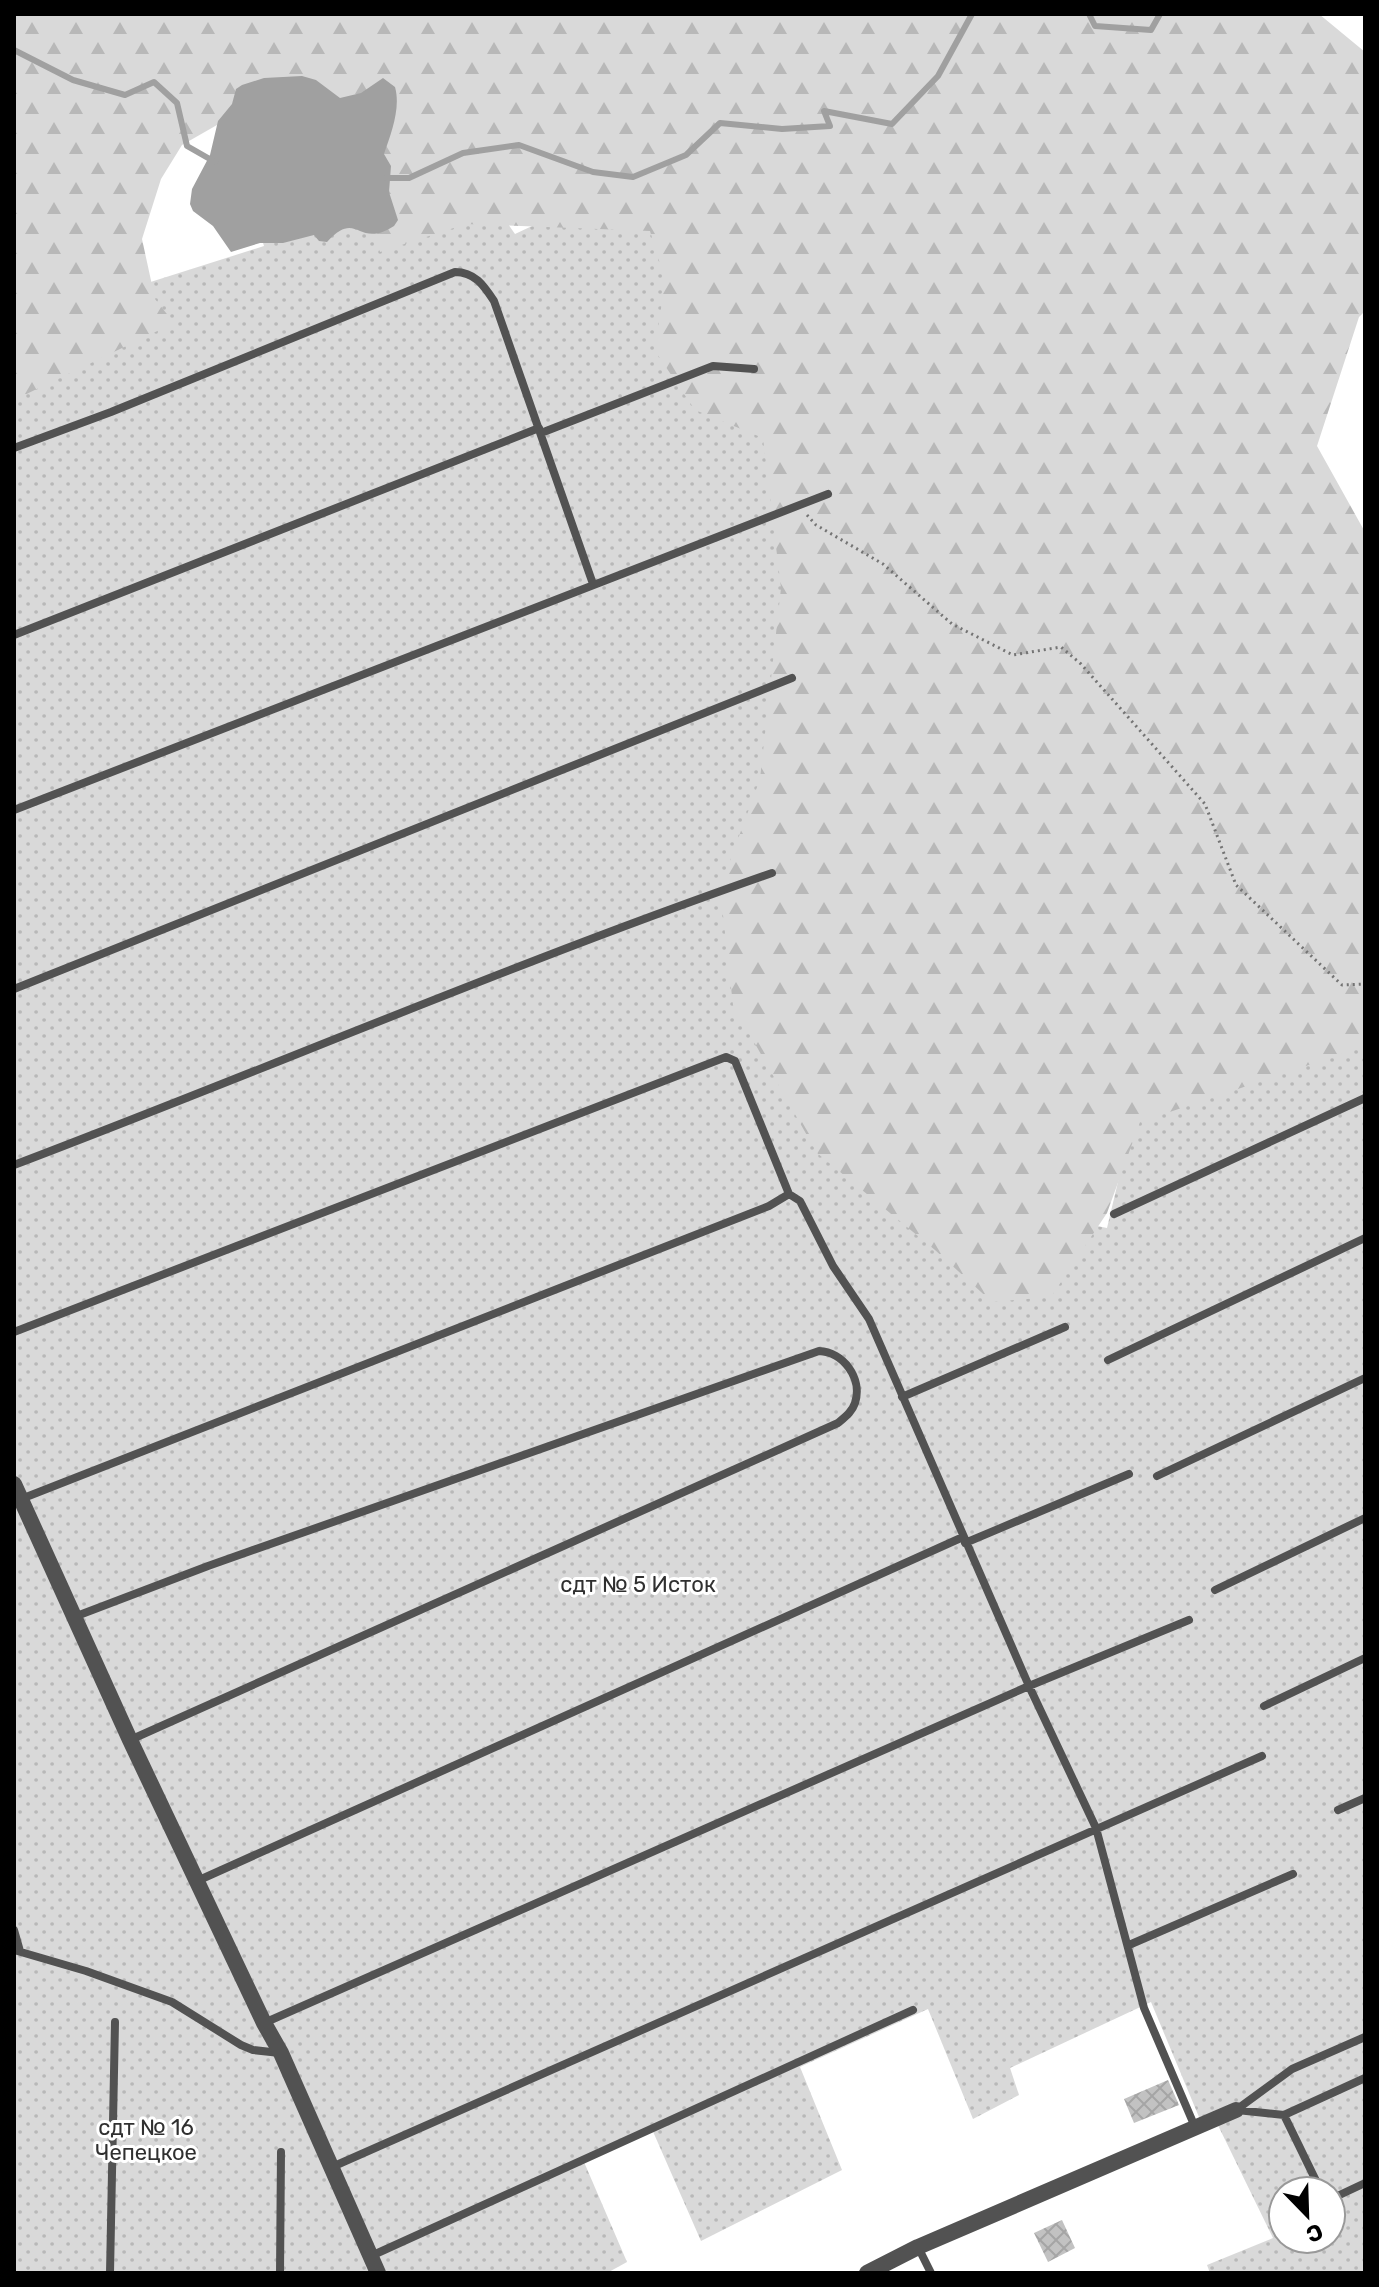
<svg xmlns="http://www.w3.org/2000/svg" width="1379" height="2287" font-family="Rubik,sans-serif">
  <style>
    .grass { fill: url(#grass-dots); fill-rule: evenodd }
    .forest { fill: url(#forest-firs) }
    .water { fill: #a0a0a0 }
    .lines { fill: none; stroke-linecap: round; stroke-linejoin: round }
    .stream { stroke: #a0a0a0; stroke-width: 6 }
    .building { fill: url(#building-cross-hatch) }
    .path { stroke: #747474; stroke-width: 3; stroke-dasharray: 2 4; stroke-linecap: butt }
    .service { stroke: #525252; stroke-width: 8 }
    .minor { stroke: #525252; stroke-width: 16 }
    .labels { text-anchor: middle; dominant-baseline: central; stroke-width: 6; stroke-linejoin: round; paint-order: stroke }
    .park-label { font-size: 22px; fill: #303030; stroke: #fff }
  </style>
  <defs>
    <pattern id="grass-dots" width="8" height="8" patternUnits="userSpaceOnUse" patternTransform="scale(2)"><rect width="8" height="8" fill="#d9d9d9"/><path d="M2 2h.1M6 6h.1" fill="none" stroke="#b8b8b8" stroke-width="1.8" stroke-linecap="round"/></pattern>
    <pattern id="forest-firs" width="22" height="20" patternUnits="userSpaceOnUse" patternTransform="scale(2)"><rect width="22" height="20" fill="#d9d9d9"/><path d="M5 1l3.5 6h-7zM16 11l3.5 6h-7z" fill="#b8b8b8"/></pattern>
    <pattern id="building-cross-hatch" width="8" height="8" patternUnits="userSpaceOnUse" patternTransform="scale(2)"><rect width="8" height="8" fill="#c2c2c2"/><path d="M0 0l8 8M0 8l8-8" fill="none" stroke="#a5a5a5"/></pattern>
  </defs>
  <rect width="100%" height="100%" fill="#fff"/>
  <path class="grass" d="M433,117L515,234L581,203L693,199L1052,1217L1107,1228L1166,980L1365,979V2273H1210L1207,2265L1273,2238L1213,2115L1199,2117L1151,2002L1010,2068L1019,2095L973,2119L928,2009L800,2067L842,2170L701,2241L651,2127L584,2162L627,2262L607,2273H14V321L97,299L264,246L235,153ZM1283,2191H1331V2239H1283Z"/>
  <path class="forest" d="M14,14H1319L1365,52V311L1359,317L1317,446L1365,532V1046L1140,1122L1107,1213L1051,1297L992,1302L935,1250L817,1153L733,1005L720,888L760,779L781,588L763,438L695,410L655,351L665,280L650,231L466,224L380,252L364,186L224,121L182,145L161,179L142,239L155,299L174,323L14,400Z"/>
  <path class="water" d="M302,76L316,80L340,98L361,93L383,78L395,87C401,108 391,134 384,154L391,166L389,192L398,220L394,226C357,250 358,208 327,242L319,241L314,235L283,243H260L231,252L213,226L193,211L190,204L192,189L210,155L218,121L232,104L236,89L242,85L264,78Z"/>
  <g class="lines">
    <path class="stream" d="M1089,14L1095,26L1151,30L1160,14
      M14,50L73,80L125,95L154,82L177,103L187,146L215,162
      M386,178H409L463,153L519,145L593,172L633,177L686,155L720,123L782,129L830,126L824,111L892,124L938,76L972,14"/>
  </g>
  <path class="building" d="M1168,2080L1179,2105L1134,2123L1124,2099Z
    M1062,2220L1075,2248L1048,2262L1034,2233Z"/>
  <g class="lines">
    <path class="path" d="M807,515L816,525L883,564L952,624L1013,655L1061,647L1081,664L1205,804L1236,885L1342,985L1365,984"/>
    <path class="service" d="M541,433L713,366L754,369
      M14,448L111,412L455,272C475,272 484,286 494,301L593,584
      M14,635L539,428
      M14,810L828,494
      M14,989L792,678
      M14,1165C267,1069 516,962 772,873
      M1114,1214L1365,1098
      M14,1332L726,1057L735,1061L789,1194L800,1201L833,1266L869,1319L1029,1686L1096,1828L1144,2008L1195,2127
      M1108,1360L1365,1238
      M902,1397L1065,1327
      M1157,1476L1365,1378
      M21,1499L769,1206L789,1194
      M965,1543L1129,1474
      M1215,1590L1365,1518
      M74,1617L208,1566L819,1351C843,1352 863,1378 855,1403C852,1412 845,1417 838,1423L130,1740
      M1264,1706L1365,1658
      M1338,1810L1365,1798
      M197,1881L963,1537
      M14,1930L20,1951
      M1129,1945L1293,1874
      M14,1950L86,1971L172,2002L241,2045L253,2050L280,2053
      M264,2023L1029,1686L1189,1620
      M1236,2110L1292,2069L1365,2037
      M1237,2110L1284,2115L1365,2078
      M1284,2115L1321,2191
      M332,2167L1262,1756
      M1331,2199L1365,2183
      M1281,2223L1283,2222
      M918,2247L931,2273
      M371,2256L913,2010
      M110,2273L115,2022
      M280,2273L281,2152"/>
    <path class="minor" d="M14,1484L130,1740L264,2023L281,2053L378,2273
      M867,2273L918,2247L1236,2110"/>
  </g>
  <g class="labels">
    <g class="park-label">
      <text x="638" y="1584">сдт № 5 Исток</text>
      <text x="146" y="2127">сдт № 16<tspan x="146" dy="25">Чепецкое</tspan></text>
    </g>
  </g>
  <rect width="1379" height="2287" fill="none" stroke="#000000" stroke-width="32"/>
  <g transform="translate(1307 2215) rotate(157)"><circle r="38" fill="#ffffff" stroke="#999999" stroke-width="2"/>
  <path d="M0-6L14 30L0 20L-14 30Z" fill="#000000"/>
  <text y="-12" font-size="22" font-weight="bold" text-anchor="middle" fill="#000000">С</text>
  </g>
</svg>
